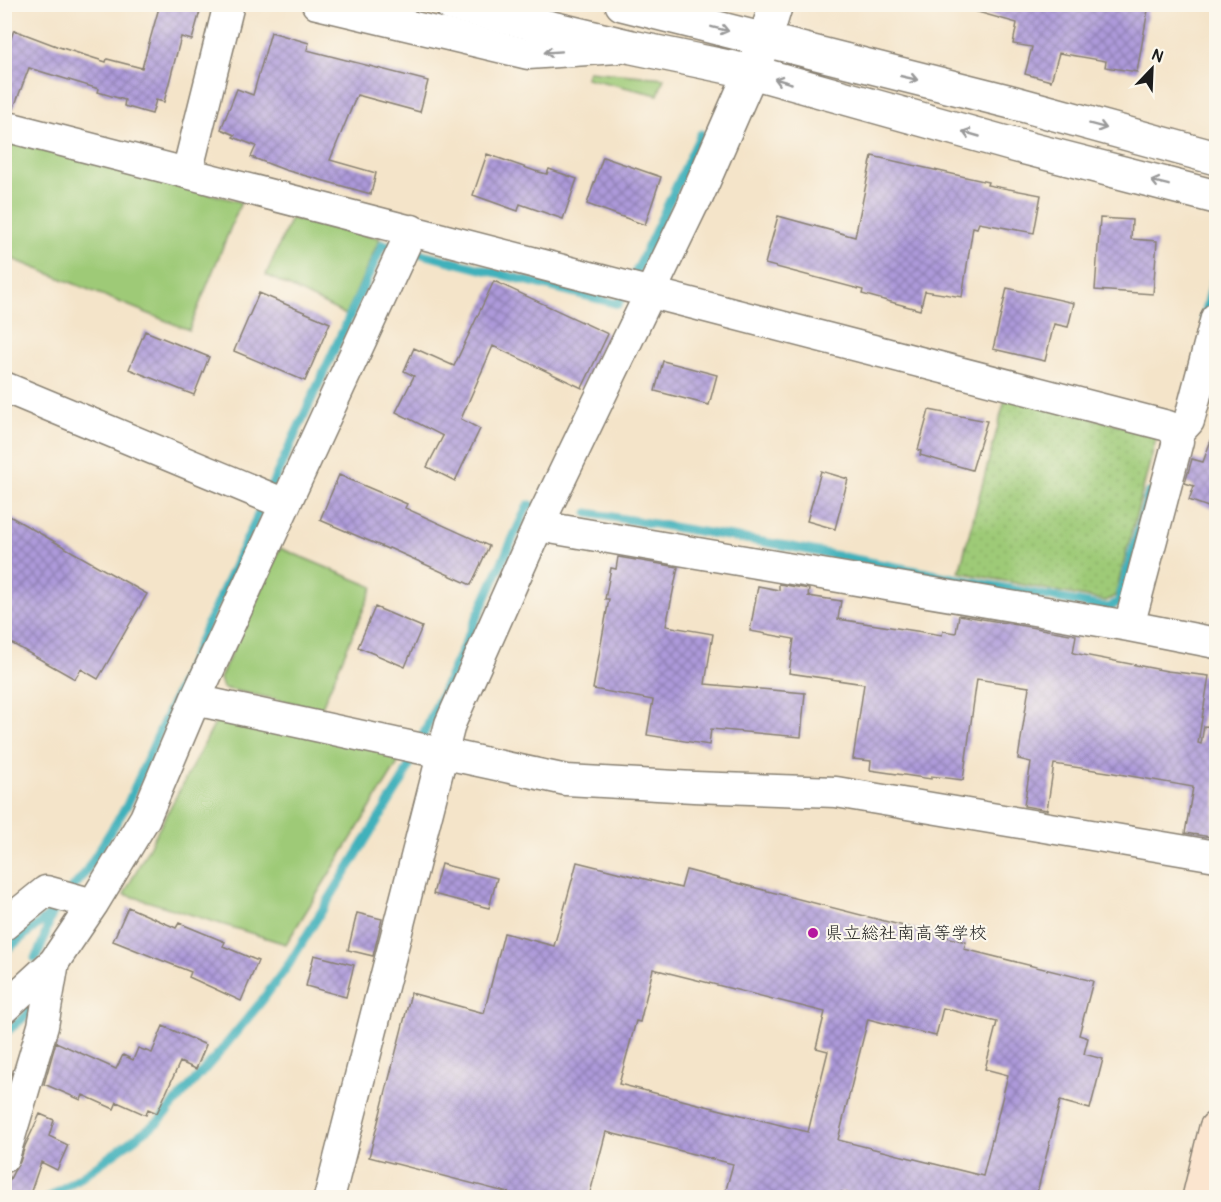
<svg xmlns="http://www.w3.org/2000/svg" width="1221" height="1202" font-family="Pangolin,'Klee One',sans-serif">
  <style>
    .green { fill: #9eca77; stroke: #5d734a; stroke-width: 1.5 }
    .park { fill: url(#park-dots); stroke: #5d734a; stroke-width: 1.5 }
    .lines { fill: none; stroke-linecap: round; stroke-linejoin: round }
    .stream { stroke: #41b1bb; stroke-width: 9 }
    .building { fill: url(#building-cross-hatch); fill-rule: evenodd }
    .minor-casing { stroke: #888072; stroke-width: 33 }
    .tertiary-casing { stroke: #888072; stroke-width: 36 }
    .secondary-casing { stroke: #888072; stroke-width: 36 }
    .minor { stroke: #fff; stroke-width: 30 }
    .tertiary { stroke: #fff; stroke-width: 33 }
    .secondary { stroke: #fbe5cf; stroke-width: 33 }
    .oneway { stroke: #999 }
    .poi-dot { fill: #b5179e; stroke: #fbf7ec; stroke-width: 2 }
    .labels { text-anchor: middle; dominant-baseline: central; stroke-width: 4.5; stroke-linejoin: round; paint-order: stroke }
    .poi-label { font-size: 18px; fill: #1c1c1c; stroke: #fbf7ec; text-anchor: start }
  </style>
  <defs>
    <pattern id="park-dots" width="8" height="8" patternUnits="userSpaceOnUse" patternTransform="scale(1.5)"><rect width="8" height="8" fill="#9eca77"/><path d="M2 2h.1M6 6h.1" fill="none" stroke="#88ad66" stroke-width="1.8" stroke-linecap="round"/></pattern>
    <pattern id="building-cross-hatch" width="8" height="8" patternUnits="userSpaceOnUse" patternTransform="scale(1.5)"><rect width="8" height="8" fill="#ad9ada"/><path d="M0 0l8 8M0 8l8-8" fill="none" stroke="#8c7db0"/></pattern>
  </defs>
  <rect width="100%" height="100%" fill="#fbf7ec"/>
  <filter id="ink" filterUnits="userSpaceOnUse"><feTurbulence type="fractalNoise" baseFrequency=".0167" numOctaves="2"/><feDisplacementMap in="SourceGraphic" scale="12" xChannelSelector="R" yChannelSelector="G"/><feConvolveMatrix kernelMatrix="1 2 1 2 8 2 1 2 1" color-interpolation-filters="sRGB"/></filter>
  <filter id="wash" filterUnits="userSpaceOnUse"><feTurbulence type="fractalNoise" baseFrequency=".008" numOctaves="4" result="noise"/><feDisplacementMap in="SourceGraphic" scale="24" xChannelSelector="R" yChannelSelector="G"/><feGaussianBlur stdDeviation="1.35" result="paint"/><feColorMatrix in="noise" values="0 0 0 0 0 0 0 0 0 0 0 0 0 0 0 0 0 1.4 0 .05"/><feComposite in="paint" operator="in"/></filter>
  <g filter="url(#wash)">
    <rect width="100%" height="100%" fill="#f4e4c9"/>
    <path class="green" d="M588,71L664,78L658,95L586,78Z
      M13,142L241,202L189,330L5,256L4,162Z
      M291,218L380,238L346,315L266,275Z
      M280,548L373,587L321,709L223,688L220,678Z
      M218,718L403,755L286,944L124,894Z"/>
    <path class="park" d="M1006,396L1154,434L1156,439L1115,596L1106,601L959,572Z"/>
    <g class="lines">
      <path class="stream" d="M1204,318L1216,271
        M588,513L787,546L1109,608L1119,601L1149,493
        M70,891L83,876L127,805L209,621L383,244L618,304L639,266L701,134
        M4,952L52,913
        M35,958C47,940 46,917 61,901
        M4,1034L28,1014L29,1007
        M48,1198L91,1170L159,1121L219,1053L261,1002L289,964L402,781L528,505H531"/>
    </g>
    <g id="blocks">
      <path class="building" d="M160,4H202L192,40L181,37L164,102L156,100L152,114L124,106L125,100L98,92L99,89L29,68L13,110L4,109V36L11,38L14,30L59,47L106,62L107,59L142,68Z
        M975,4H1149L1137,72L1105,67L1106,61L1059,53L1051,81L1025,74L1032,47L1013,44L1017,23L974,11Z
        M271,32L309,43L307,50L428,81L420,112L357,95L330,160L376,173L371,194L285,170L251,157L256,146L233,137L235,135L221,129L237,89L253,95Z
        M487,154L535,171L547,174L549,169L577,179L563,219L520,204L518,211L473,195Z
        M872,156L988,182L987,185L1041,195L1034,233L979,223L977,228L973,227L962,297L925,291L920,310L862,294L863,290L765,264L778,216L855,237Z
        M603,157L661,177L645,225L587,204Z
        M1100,218L1132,220L1131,239L1157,241L1153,294L1095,290Z
        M494,281L608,334L582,388L493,346L461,419L480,429L455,481L427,467L443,436L396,412L414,376L404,371L414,348L454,366Z
        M1007,288L1074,303L1068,327L1054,324L1045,361L993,349Z
        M259,293L330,323L305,381L234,351Z
        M145,331L209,357L194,395L129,369Z
        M663,361L717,375L709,405L655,391Z
        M929,410L987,421L972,470L920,455L921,451L918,450Z
        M1214,432L1216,433V510L1189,500L1194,486L1185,483L1192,459L1203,462Z
        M821,471L848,479L835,529L807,521Z
        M339,475L407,504L405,508L489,546L471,585L389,548L388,549L320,520Z
        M4,513L147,594L98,679L81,669L75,679L4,639Z
        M618,557L678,567L666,626L713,634L705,684L805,693L801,737L711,729L709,745L647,735L653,700L593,689L609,599H605L611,568L616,569Z
        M779,584L809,589L808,596L841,601L838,619L942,635L943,631L956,633L959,615L1076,635L1073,653L1167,671L1209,676L1198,743L1201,744L1204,726L1216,727V807L1211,837L1185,833L1193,787L1108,772L1054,764L1047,810L1024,806L1031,762L1018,759L1029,687L977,679L963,780L931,776V779L870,770L871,761L853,759L864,684L789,673L794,639L750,631L758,586L779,590Z
        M375,607L422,627L405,667L358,647Z
        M577,862L681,888L686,870L966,942L964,949L1093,981L1079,1035L1088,1038L1084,1054L1103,1059L1090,1109L1060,1101L1036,1197H864L841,1192L840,1197H724L733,1164L606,1132L589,1197H525L369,1157L411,993L484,1013L504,933L554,946ZM653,969L825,1012L816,1048L828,1051L808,1132L619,1084L636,1021L640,1022ZM943,1008L997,1022L985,1069L1008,1075L983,1176L838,1140L868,1019L936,1036Z
        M441,864L497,878L489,908L433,894Z
        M128,907L176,928L179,923L225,942L223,946L258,961L241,1001L189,977L191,972L113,941Z
        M357,913L382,919L373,956L348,950Z
        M314,955L354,965L346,997L306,986Z
        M163,1026L206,1045L196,1069L180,1062L157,1113L148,1109L146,1115L117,1102L114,1109L83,1095L81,1100L44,1084L56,1042L116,1069L123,1055L133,1060L138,1048L152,1053Z
        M40,1114L54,1120L49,1136L68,1145L57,1170L41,1162L29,1197H4V1191L14,1171L20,1162L25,1146Z"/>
    </g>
  </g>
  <g filter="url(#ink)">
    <use href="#blocks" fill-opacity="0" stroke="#888072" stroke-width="1.5"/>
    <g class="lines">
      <g class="minor-casing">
        <path id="minor" d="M317,4L528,54L617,48
          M4,126L1168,426L1177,434L1178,441L1129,626
          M187,173L229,4
          M4,387L285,504
          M1177,434L1189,421L1216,318
          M538,526L1129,626L1216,643
          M195,700L566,780L694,787L836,792L1216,856
          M4,925L46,891L93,904
          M4,1008L54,962L93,904L145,818L195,700L412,230
          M4,1157L43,1026L54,962
          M329,1198L450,724L538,526L696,198"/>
      </g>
      <g class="tertiary-casing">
        <path id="tertiary" d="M451,4L632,47L752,72L1010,144L1216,197
          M622,4L1011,102L1216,158
          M696,198L765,40L776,4"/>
      </g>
      <g class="secondary-casing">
        <path id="secondary" d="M1199,1198L1216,1128"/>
      </g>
      <use href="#minor" class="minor"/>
      <use href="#tertiary" class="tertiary"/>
      <use href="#secondary" class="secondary"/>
    </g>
    <defs><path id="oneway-shaft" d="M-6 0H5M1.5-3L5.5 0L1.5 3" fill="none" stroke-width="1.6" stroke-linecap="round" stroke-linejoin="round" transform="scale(1.5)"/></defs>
    <g class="oneway">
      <use href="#oneway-shaft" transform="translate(720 29) rotate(14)"/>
      <use href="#oneway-shaft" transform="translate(553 52) rotate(176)"/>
      <use href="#oneway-shaft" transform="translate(909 78) rotate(13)"/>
      <use href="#oneway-shaft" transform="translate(783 81) rotate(-164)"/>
      <use href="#oneway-shaft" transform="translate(1098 126) rotate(15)"/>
      <use href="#oneway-shaft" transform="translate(971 134) rotate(-164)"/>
      <use href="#oneway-shaft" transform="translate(1160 183) rotate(-166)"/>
    </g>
  </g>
  <circle class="poi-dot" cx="813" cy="933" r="6"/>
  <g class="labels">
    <g class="poi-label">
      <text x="825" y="933">県立総社南高等学校</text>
    </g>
  </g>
  <rect width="1221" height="1202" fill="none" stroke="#fbf7ec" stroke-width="24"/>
  <g transform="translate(1152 69) rotate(23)" stroke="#fbf7ec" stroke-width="4.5" paint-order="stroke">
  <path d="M0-4.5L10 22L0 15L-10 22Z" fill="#1c1c1c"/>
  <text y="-9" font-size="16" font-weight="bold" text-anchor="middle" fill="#1c1c1c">N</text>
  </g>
</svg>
